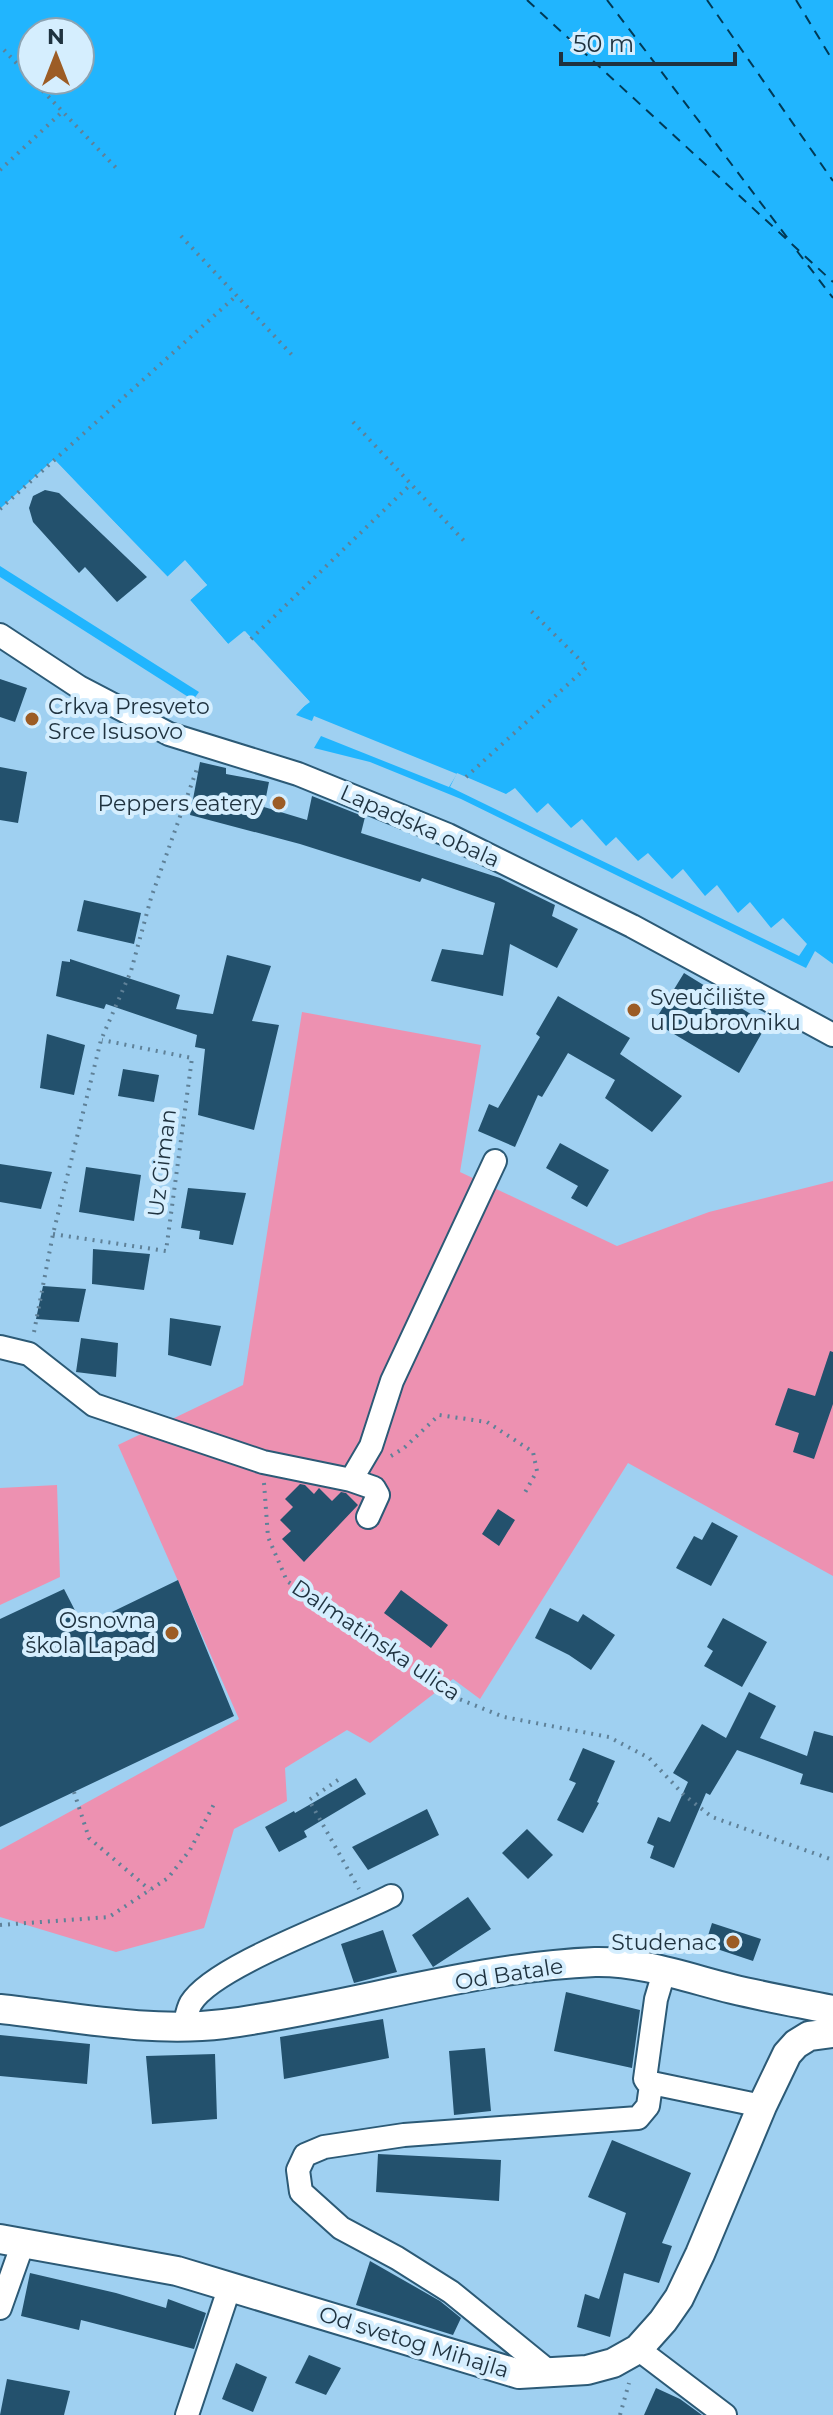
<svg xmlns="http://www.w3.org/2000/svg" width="833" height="2415" font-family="Montserrat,sans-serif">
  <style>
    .green { fill: #ed91b1 }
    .water { fill: #21b5fe; fill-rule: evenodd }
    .pier { fill: #9fd0f1 }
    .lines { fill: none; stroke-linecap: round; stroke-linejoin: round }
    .ferry { stroke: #003a56; stroke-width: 2; stroke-dasharray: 10 8; stroke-linecap: butt }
    .building { fill: #23516d }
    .minor-casing { stroke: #2c5a76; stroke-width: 26 }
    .major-casing { stroke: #2c5a76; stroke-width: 32 }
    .path { stroke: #5f8198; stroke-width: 4; stroke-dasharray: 2 6; stroke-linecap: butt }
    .minor { stroke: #fff; stroke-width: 22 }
    .major { stroke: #fff; stroke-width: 28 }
    .poi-dot { fill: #9c5c25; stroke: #d5eefe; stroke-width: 3 }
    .labels { text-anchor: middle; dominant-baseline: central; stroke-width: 8; stroke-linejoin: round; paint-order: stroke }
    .poi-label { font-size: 22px; fill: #1f323f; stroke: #d5eefe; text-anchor: end }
    .street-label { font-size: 22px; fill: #1f323f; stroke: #d5eefe }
  </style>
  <rect width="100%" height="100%" fill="#9fd0f1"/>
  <path class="green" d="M302,1012L481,1045L460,1172L617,1246L709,1212L833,1181V1576L628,1463L480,1699L453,1679L370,1743L347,1730L285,1768L287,1801L234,1829L204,1928L116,1952L0,1917V1850L239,1719L118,1445L243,1385Z
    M57,1485L60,1577L0,1605V1488Z"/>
  <path class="water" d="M0,0H833V964L815,951L806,968L461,799L370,762L314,748L321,736L449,787L457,774L314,716L312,721L296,715L309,701L245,631L229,645L190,600L207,585L185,561L168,577L54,460L0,509ZM32,32H80V80H32Z
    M0,566L199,692L193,700L0,577Z"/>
  <path class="pier" d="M54,459L167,577L185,560L207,585L190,600L228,644L244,631L310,702L292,715L304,701L244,637L231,648H227L187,602V597L202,585L185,566L170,580H165L54,465L0,513V509Z
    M457,773L506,794L515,788L537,813L548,803L571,828L582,819L606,846L616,837L638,861L648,853L672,879L683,869L705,896L717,885L738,913L750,902L771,928L783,918L807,944L799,956L532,827L450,787Z"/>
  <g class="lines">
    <path class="ferry" d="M527,0L833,282
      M607,0L789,240
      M707,0L833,181
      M796,0L833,61
      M797,251L833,298"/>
  </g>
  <path class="building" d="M45,490L59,493L147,577L117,602L85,567L79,573L33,522L29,508L33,496Z
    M0,679L27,688L15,722L0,717Z
    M200,762L226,768V774L269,782L264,807L307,820L312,796L365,817L361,833L500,878L555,905L552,916L578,929L557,968L510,944L503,996L431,981L442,949L483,955L495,903L422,878L420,882L300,844L190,815Z
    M0,767L27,772L18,823L0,820Z
    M84,900L141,913L134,944L77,931Z
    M227,955L271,966L252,1021L279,1025L254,1130L198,1115L205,1049L195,1047L197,1035L106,1004L104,1009L56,996L62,961L70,962V959L180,995L176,1009L213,1014Z
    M684,973L767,1024L739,1073L654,1022Z
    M558,996L630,1038L620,1054L682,1096L652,1132L605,1098L615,1080L568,1053L542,1097L538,1095L515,1147L478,1131L489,1104L498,1108L540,1037L536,1034Z
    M47,1034L85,1045L74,1095L40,1088Z
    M123,1069L159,1075L154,1102L118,1096Z
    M560,1143L609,1170L587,1207L571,1198L578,1186L546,1168Z
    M0,1164L52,1172L41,1209L0,1202Z
    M86,1167L141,1175L134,1221L79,1212Z
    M188,1188L246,1193L233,1245L199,1239L200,1231L181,1228Z
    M93,1249L150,1254L144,1290L92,1284Z
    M43,1286L86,1289L79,1322L36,1319Z
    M170,1318L221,1326L211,1366L168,1355Z
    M81,1338L118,1343L116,1377L76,1372Z
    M830,1351L833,1352V1404L814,1459L793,1452L799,1433L775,1425L788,1388L815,1396Z
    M300,1484L305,1485L314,1494L319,1488L332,1501L341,1492L346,1493L358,1505L304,1562L282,1539L291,1531L280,1520L293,1507L285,1499Z
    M498,1509L515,1520L499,1546L482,1534Z
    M712,1522L738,1536L711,1586L676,1568L694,1536L702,1540Z
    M178,1580L234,1716L0,1827V1619L64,1589L83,1626Z
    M401,1590L448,1625L431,1648L384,1613Z
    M550,1608L578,1622L583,1614L615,1635L591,1670L569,1655L535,1638Z
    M723,1618L767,1642L742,1687L704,1666L713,1651L707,1647Z
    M749,1692L776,1706L760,1738L807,1756L814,1731L833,1736V1793L800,1784L803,1774L737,1750L710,1795L706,1793L674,1868L650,1858L654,1846L647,1843L658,1817L670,1822L688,1782L673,1773L702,1724L726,1738Z
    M583,1748L615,1761L597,1802L599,1803L583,1833L557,1820L576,1783L569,1780Z
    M356,1778L366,1794L304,1831L307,1837L279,1852L265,1827L294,1811L295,1813Z
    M427,1809L439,1835L368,1870L352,1847Z
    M527,1829L553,1855L528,1879L502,1853Z
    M468,1897L491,1929L433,1967L412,1935Z
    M712,1923L761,1939L753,1961L705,1945Z
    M383,1930L397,1972L354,1983L341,1944Z
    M566,1992L640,2010L632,2068L554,2051Z
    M383,2019L389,2058L284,2079L280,2037Z
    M0,2035L90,2044L87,2084L0,2076Z
    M485,2048L491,2111L454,2115L449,2051Z
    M215,2054L217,2119L152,2124L146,2056Z
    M612,2140L691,2173L662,2243L672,2246L659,2283L624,2273L610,2337L577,2327L585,2294L599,2299L626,2213L588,2197Z
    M378,2154L501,2160L499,2201L376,2192Z
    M370,2261L440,2301L461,2318L453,2335L356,2305Z
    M30,2273L116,2293L166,2308L168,2299L206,2313L194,2349L81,2320L79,2330L21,2316Z
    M309,2355L341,2368L326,2395L295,2383Z
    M236,2363L267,2377L253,2412L222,2399Z
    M7,2379L70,2391L64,2415H0Z
    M656,2388L680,2399L702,2415H644Z"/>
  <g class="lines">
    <g class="minor-casing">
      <path id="minor" d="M0,635L79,687L169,734L298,774L448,835L632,926L833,1035
        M0,1347L29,1354L94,1405L263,1462L351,1480
        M368,1517L378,1495L374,1488L351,1480L371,1446L392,1381L495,1161
        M664,1972L656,1999L645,2079L647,2082L762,2106
        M184,2027C186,2020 187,2010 191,2003C214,1965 347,1919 391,1896
        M0,2308L23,2243
        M638,2349L725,2415
        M552,2374L451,2292L397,2258L341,2228L301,2192L298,2170L305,2155L324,2147L404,2135L638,2118L648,2106L651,2085
        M187,2415L230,2286"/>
    </g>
    <g class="major-casing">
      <path id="major" d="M0,2009C73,2017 150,2033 224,2024C347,2008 471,1967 595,1962C641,1961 688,1978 732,1989C765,1997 799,2003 833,2010
        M0,2239L177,2271L519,2374L587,2370L613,2363L638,2349L663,2321L679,2298L700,2254L762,2106L787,2054L796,2044L809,2036L833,2033"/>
    </g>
    <path class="path" d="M4,50L119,171
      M0,170L62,112
      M181,236L292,355
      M353,422L466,543
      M0,509L236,296
      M251,639L411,484
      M466,777L587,667L531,611
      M53,1234L166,1251L192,1058L102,1040
      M34,1332L53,1234L101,1040L131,971L151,898L198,766
      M391,1456L404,1448L439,1415L487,1422L533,1452L537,1471L523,1496
      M264,1483L268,1537L287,1581L454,1697L504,1717L609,1737L649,1758L684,1795L712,1817L833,1860
      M338,1780L309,1800L359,1889
      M74,1792L89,1838L150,1890
      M0,1925L109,1917L168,1878L190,1850L214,1804
      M620,2415L629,2383"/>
    <use href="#minor" class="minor"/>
    <use href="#major" class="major"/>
  </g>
  <g class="poi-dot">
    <circle cx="32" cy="719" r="8"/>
    <circle cx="279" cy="803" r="8"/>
    <circle cx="634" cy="1010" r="8"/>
    <circle cx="172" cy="1633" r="8"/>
    <circle cx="733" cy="1942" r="8"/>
  </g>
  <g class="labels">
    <g class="poi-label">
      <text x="48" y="706" text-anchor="start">Crkva Presveto<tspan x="48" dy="25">Srce Isusovo</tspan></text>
      <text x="263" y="803">Peppers eatery</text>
      <text x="650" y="997" text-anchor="start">Sveučilište<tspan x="650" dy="25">u Dubrovniku</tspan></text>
      <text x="156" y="1620">Osnovna<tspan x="156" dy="25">škola Lapad</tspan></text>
      <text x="717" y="1942">Studenac</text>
    </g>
    <g class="street-label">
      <text transform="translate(420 826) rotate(24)">Lapadska obala</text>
      <text transform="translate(162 1163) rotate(-83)">Uz Giman</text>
      <text transform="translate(376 1640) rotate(34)">Dalmatinska ulica</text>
      <text transform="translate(509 1974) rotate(-9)">Od Batale</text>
      <text transform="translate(414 2342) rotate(17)">Od svetog Mihajla</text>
    </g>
  </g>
  <g transform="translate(56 56)"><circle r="38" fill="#d5eefe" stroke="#8ca3b2" stroke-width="2"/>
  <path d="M0-6L14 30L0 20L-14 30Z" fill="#9c5c25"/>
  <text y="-12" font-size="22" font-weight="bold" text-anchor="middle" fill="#1f323f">N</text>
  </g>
  <path d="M561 52v12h174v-12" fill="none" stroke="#1f323f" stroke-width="4"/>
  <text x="573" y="52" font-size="24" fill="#1f323f" stroke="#d5eefe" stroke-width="6" paint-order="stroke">50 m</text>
</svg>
